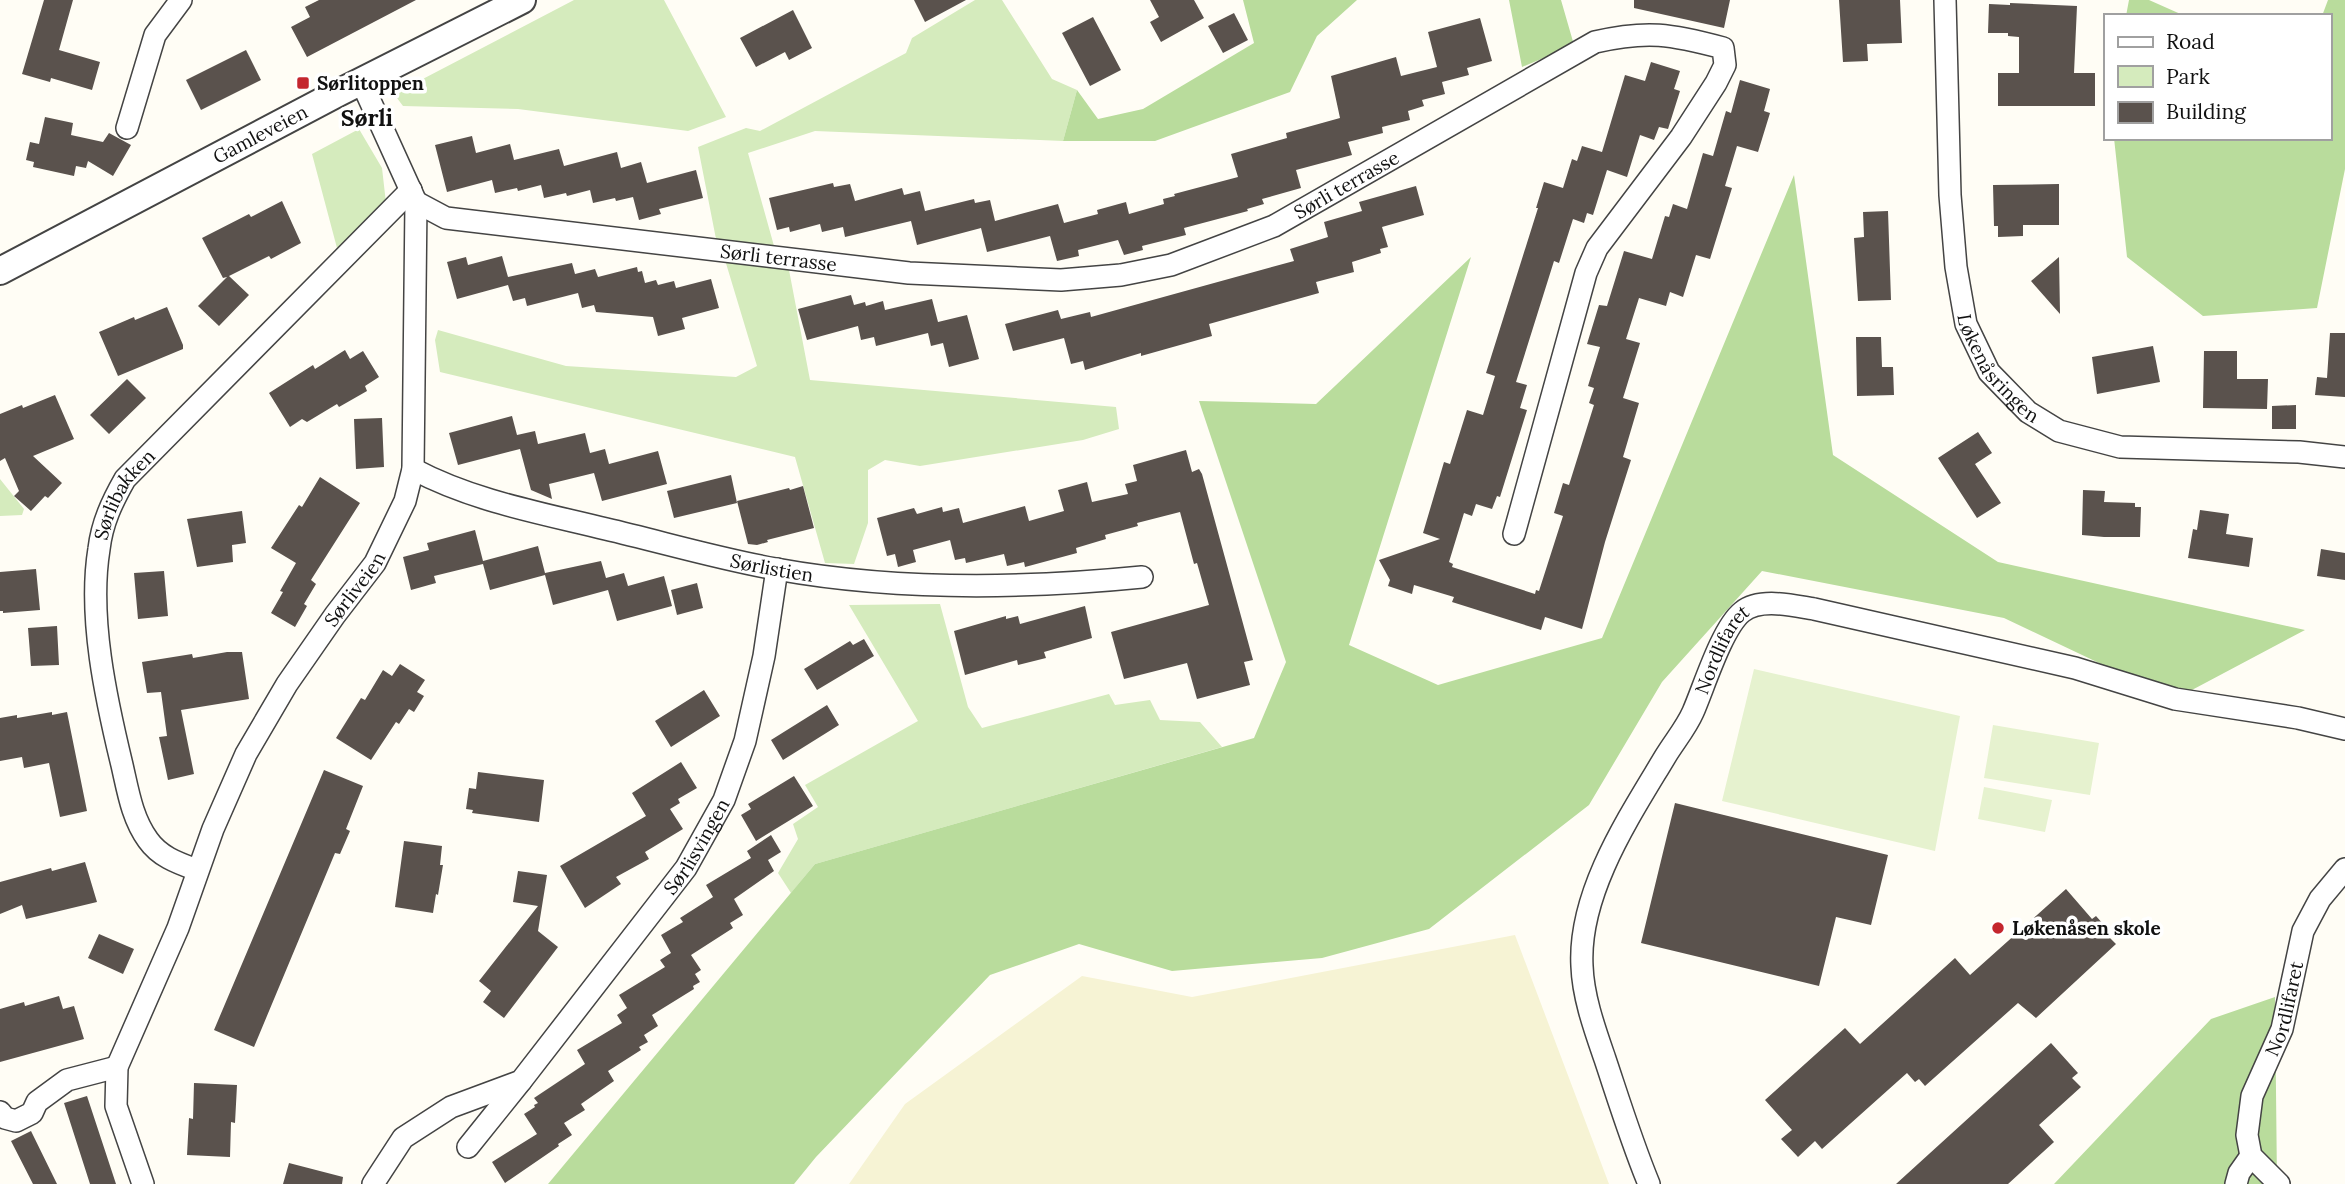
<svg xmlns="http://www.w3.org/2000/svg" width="2345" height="1184" font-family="Lora,serif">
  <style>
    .farmland { fill: #f6f3d4 }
    .green { fill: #d5ebbd }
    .forest { fill: #b9dc9c }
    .pitch { fill: #e6f2cf }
    .building { fill: #5a524d }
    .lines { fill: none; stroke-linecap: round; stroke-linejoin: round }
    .minor-casing { stroke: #444; stroke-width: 24 }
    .tertiary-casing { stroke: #444; stroke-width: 30 }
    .minor { stroke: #fff; stroke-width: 21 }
    .tertiary { stroke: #fff; stroke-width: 26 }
    .poi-dot { fill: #c4262e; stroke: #fff; stroke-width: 2.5 }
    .labels { text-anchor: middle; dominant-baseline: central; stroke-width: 7; stroke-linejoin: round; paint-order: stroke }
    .poi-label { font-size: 19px; font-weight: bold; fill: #111; stroke: #fff; text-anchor: start }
    .street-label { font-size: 19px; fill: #111; stroke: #fff }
    .quarter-label { font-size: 23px; font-weight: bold; fill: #111; stroke: #fff }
  </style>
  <rect width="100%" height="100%" fill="#fffdf5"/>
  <path class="farmland" d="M1515,935L1609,1184H849L905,1104L1082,976L1192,997Z"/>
  <path class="green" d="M574,0H664L726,117L688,131L518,109L403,106L394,94Z
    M975,0H1002L1052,79L1077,90L1063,141L815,131L748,153L774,246L716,239L698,147L746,128L760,131L906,53L912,38Z
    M359,129L382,168L386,203L337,248L312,154Z
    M725,260L789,270L810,380L1116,407L1119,429L1083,440L920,466L885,460L868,470V523L854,564L825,563L795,457L440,372L435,340L438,330L566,366L736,377L757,366Z
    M0,479L24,509L22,515L0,516Z
    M940,604L968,707L982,728L1109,694L1115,705L1150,700L1160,720L1200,722L1222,747L815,864L791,893L778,873L798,839L793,824L818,807L805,785L918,721L849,605Z"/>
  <path class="forest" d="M1243,0H1357L1317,36L1290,92L1155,141H1063L1077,90L1098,119L1143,109L1254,43Z
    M1509,0H1561L1574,45L1522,67Z
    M2129,0H2149L2185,16H2126Z
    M2328,0H2345V169L2317,308L2203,316L2127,257L2114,138H2329V16H2322Z
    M1794,175L1833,455L1998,562L2305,630L2175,699L2004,618L1762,571L1662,682L1589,805L1429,929L1322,958L1172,971L1079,944L990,975L816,1157L794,1184H548L815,864L1254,738L1286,662L1199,401L1316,404L1471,257L1349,645L1438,685L1602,638Z
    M2275,997L2277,1184H2054L2211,1019Z"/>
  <path class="pitch" d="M1754,669L1960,716L1935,851L1722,801Z
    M1993,725L2099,743L2090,795L1984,778Z
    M1984,787L2052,800L2045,832L1978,819Z"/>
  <path class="building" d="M44,0H73L59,50L100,62L92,90L51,78L50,82L22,74Z
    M319,0H416L307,57L291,27L310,17L305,7Z
    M914,0H966L925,22Z
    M1150,0H1194L1204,18L1161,42L1150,22L1159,17Z
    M1634,0H1730L1724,28L1634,8Z
    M1839,0H1900L1902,43L1867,44L1868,61L1843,62Z
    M2010,3L2077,6L2074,73H2095V106H1998V73H2019V37L2008,36V33H1988L1989,4L2010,5Z
    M793,10L812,48L789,60L785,52L756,67L740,38Z
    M1234,13L1248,40L1223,53L1208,26Z
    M1093,17L1121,70L1090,86L1062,33Z
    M1480,18L1492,61L1467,68L1469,75L1442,82L1445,94L1422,100L1424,106L1408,111L1410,120L1382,127L1383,133L1348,142L1352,155L1296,170L1301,188L1262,199L1264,204L1247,209L1248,211L1184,228L1186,235L1142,246L1143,250L1124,255L1118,240L1078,250L1079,256L1057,261L1050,236L987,252L981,228L917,245L911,221L845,237L843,227L822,232L820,224L790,232L789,227L777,230L769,198L833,183L834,187L850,184L855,201L902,188L904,195L920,191L925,211L974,199L975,203L990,200L995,221L1058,204L1064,223L1098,214L1097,210L1126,202L1129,214L1164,204L1163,199L1175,196L1174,194L1238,177L1231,154L1287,138L1286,133L1340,118L1331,76L1396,57L1401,76L1437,67L1428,32Z
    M246,50L261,80L201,110L186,80Z
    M1651,62L1680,71L1674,89L1680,91L1668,129L1659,127L1654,140L1640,135L1627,177L1607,170L1593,215L1587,213L1584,223L1573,219L1559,263L1554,261L1516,382L1527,385L1520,408L1527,410L1500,497L1497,496L1492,509L1476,504L1472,516L1464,513L1449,562L1453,564L1452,567L1535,594L1536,590L1539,591L1563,516L1554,513L1563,483L1569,485L1594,405L1589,403L1594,388L1588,386L1600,347L1587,344L1599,305L1607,306L1624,251L1652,259L1665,216L1669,217L1673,204L1687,209L1703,153L1713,156L1726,111L1731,113L1740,80L1770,89L1764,111L1770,113L1758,152L1737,146L1725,186L1732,188L1710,259L1696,255L1683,297L1670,292L1666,306L1639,298L1626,339L1640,343L1623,398L1639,403L1623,457L1631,460L1605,542L1582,629L1545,617L1541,630L1452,602L1454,597L1414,585L1412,594L1388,586L1390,580L1379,560L1440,539L1423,533L1444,462L1450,464L1467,410L1483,415L1495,376L1486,373L1538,208H1536L1544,182L1563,188L1572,159L1577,161L1582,146L1602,152L1625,75L1645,81Z
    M45,117L73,123L71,135L103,142L109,133L131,145L113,176L88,161L86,168L76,166L74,176L33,167L34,162L26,160L30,142L39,144Z
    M472,136L476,153L510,144L514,160L559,149L564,166L617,152L621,168L641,162L647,183L696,170L703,198L659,209L661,214L639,220L633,197L616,201L615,198L593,203L590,190L567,196L566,193L544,198L541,185L518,191L517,188L495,193L492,180L447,192L435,145Z
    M2059,184V225H2023V236L1998,237V226H1994L1993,185Z
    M1416,186L1424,215L1382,227L1388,247L1380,249L1381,253L1352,262L1354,272L1316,282L1319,293L1209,324L1212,336L1141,356V353L1085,370L1083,361L1071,364L1064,338L1013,351L1005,324L1058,310L1061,319L1090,312L1091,317L1294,261L1290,249L1328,237L1324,222L1362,211L1359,202Z
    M282,201L301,243L271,259L269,256L229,276L249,295L219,326L198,306L227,277L223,278L202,238L249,214L251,217Z
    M1888,211L1891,300L1858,301L1854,238L1864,237L1863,212Z
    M502,256L508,277L572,263L575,274L595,269L598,277L637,267L638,272L642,271L645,283L656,280L658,285L674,281L676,288L711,279L719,308L682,318L685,329L658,336L653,317L596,312L594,305L582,308L578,293L527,306L525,298L513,301L508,285L457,299L447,262L466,257L468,265Z
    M2059,257L2060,314L2031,281Z
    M851,295L854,305L865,302L866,306L883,301L885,310L932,299L938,322L967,315L979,359L949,367L943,343L931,346L928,333L876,346L874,337L861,340L858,326L807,340L798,309Z
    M167,307L183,345V349L118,376L99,332L134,317L135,320Z
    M2330,333H2345V397L2315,395L2317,377L2327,378Z
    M1856,337H1881L1882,367H1893L1894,395L1857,396Z
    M2153,346L2160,382L2097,394L2092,357Z
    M345,350L350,359L363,351L379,377L365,386L367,391L339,407L337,404L307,422L302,419L290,427L269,393L313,365L315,369Z
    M2204,351H2237V379H2268L2267,409L2203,408Z
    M127,379L146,398L109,434L90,415Z
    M55,395L74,439L33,456L62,483L48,498L45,496L31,511L14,496L19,491L5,458L0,461V414L22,405L23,408Z
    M2296,405V429H2272V406Z
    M512,416L517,435L535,431L538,444L585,433L590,453L605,449L609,464L658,451L667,484L602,501L594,473L549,484L552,499L531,490L520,449L458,465L449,433Z
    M382,418L384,467L356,469L354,419Z
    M1978,432L1992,453L1975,464L2001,503L1977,518L1938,458Z
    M1186,450L1192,472L1199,469L1202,474L1233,587L1253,660L1244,662L1250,685L1197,699L1187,663L1124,679L1111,632L1209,605L1197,563L1194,564L1180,512L1137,523L1138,526L1105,535L1106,539L1076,548L1077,553L1025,567L1024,562L1007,566L1004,554L966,563L965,558L955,560L950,540L913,550L916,562L898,567L895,554L887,556L877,518L914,508L917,514L942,507L943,512L959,508L963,523L1025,506L1029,521L1064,511L1058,490L1087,482L1092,502L1128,494L1125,484L1137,481L1133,465Z
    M731,475L737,503L674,518L667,491Z
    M320,477L360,503L311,580L316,584L304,604L307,606L295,627L271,613L283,592L280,591L296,563L271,548L299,505L302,507Z
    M803,486L814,528L767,540L768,542L757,545L748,544L737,501L789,488L790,490Z
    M2083,490L2105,491L2104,502L2135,503V507H2141L2140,537H2104L2082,535Z
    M2200,510L2229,514L2226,534L2253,538L2249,567L2188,558L2193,529L2197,530Z
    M242,511L246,543L232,545L233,562L197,567L187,519Z
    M475,530L483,561L538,546L545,573L601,561L606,578L624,573L628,586L664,576L672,606L617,621L608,590L553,605L545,575L490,590L483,564L434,576L436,583L411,590L403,557L429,550L427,543Z
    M2321,549L2345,553V580L2317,576Z
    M36,569L40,610L3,613V611H0V572Z
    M164,571L168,616L138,619L134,573Z
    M697,583L703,608L677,615L671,590Z
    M1085,606L1092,638L1044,652L1046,658L1018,665L1017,660L965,675L954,631L1006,616V619L1018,616L1020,624Z
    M57,626L59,665L31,666L28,628Z
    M864,639L874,656L817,690L804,669L850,641L853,645Z
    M227,652H242L249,699L181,710L194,774L168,780L159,737L167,736L161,692L147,693L142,662L192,654L193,658Z
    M400,664L425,680L417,692L424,696L414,712L409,709L399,724L396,722L371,760L336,738L361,698L365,700L383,670L392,676Z
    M704,690L720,716L671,747L655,721Z
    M827,705L839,725L783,760L771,740Z
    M52,712V715L67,712L87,811L60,817L49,763L24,768L22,757L0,761V718L17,715V718Z
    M681,762L697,788L678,799L680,803L670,809L683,829L645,852L649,859L616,877L621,884L585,908L560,866L646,816L632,793Z
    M324,770L363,786L346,829L350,831L340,854L335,853L254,1047L214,1030Z
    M478,772L544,780L539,822L472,813L473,810L466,809L469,788L476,789Z
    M794,776L813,806L756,841L741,815L751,809L748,804Z
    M1675,803L1888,855L1871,925L1836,917L1819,986L1641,943Z
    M771,835L781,852L768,860L774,871L734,899L743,915L730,923L733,928L691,955L701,970L695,974L700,982L693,986L694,989L652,1015L658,1026L644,1035L648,1042L639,1047L641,1050L608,1071L614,1081L581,1104L585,1110L564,1123L572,1135L558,1144L559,1146L505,1183L492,1162L537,1134L524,1114L535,1107L534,1105L538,1103L534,1098L585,1064L577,1050L622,1023L617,1015L627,1008L619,995L665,967L660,960L671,953L661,935L683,922L680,918L713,897L706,885L751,858L747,851Z
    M404,841L442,846L440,865H443L438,895L436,894L433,913L395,907Z
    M85,862L97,902L26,919L22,905L0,914V882L51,868L52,871Z
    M518,871L547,875L538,931L558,947L504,1018L483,1002L491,991L479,981L538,906L513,902Z
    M2066,889L2092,919L2096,916L2112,934L2109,937L2116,944L2036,1018L2018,1003L1925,1086L1919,1079L1915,1082L1907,1073L1822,1149L1815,1141L1798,1157L1781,1139L1792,1130L1765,1100L1845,1028L1860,1044L1955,958L1970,975Z
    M99,934L134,949L123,974L88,958Z
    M59,996L63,1009L74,1006L84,1039L0,1062V1009L24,1002L25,1006Z
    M2051,1043L2078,1073L2072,1078L2081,1087L2039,1125L2054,1142L2008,1184H1896Z
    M194,1083L237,1085L235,1123L231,1122L230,1157L187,1155L189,1118L193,1119Z
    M87,1096L116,1184H90L64,1103Z
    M31,1131L57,1184H33L11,1141Z
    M289,1163L343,1177L342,1184H283Z"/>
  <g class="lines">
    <g class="minor-casing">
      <g id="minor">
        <path id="s1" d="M1945,0L1950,195L1956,267L1966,324L1989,372L2028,412L2059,431L2120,447L2299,452L2345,457"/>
        <path d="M127,128L155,35L181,0"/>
        <path id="s2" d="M416,202L446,218L909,273L1061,280L1121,275L1171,265L1274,226L1595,42C1647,30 1671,34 1723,48L1725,65L1716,83L1681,137L1597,248L1586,273L1514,534"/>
        <path id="s3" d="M413,469C473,501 541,513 606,529C662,542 719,559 776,569C897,591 1021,589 1142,577"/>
        <path id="s4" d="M197,870C178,863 160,857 148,840C132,818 128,791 122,765C106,699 88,617 99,549C102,523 112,502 125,479L411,190"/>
        <path d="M0,1112L5,1118L16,1121L32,1113L37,1102L67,1080L117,1067"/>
        <path d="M468,1147L521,1081"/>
        <path id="s5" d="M143,1184L116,1106L117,1067L178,928L213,829L246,754L287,684L335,615L375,563L405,501L413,469L416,202L361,81"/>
        <path id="s6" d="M373,1184L403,1138L451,1107L521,1081L686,868L724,800L745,741L764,656L777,569"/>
        <path id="s7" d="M1649,1184C1632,1143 1619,1101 1605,1059C1595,1030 1583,997 1582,966C1578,893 1629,817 1665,757C1674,742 1686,728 1693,712C1704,687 1722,628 1742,612C1760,597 1794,606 1814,609L2075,668L2175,699L2298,718L2345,729"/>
        <path d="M2236,1184L2239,1173L2251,1156"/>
        <path id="s8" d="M2279,1184L2251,1156L2247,1135L2252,1096L2282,1029L2303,931L2320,899L2345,869"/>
      </g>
    </g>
    <g class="tertiary-casing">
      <g id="tertiary">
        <path id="s9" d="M0,271L338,93L522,0"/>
      </g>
    </g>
    <use href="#minor" class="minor"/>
    <use href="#tertiary" class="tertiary"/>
  </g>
  <g class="poi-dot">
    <rect x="296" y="76" width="14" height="14" rx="3.5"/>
    <circle cx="1998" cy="928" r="7"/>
  </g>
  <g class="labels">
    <g class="poi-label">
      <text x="317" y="83">Sørlitoppen</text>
      <text x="2012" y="928">Løkenåsen skole</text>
    </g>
    <g class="street-label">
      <text stroke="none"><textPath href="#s9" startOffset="294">Gamleveien</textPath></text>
      <text stroke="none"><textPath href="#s2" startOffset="957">Sørli terrasse</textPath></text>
      <text stroke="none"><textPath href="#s2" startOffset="369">Sørli terrasse</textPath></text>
      <text stroke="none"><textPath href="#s1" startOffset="380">Løkenåsringen</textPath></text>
      <text stroke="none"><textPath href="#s4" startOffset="418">Sørlibakken</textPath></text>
      <text stroke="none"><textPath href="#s3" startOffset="373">Sørlistien</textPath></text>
      <text stroke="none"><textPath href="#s5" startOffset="658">Sørliveien</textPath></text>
      <text stroke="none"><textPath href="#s7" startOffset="579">Nordlifaret</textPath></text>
      <text stroke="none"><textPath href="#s6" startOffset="480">Sørlisvingen</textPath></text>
      <text stroke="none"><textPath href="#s8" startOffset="194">Nordlifaret</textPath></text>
    </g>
    <g class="quarter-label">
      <text x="367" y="117">Sørli</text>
    </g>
  </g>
  <rect x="2104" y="14" width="228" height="126" fill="#ffffff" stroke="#a0a0a0" stroke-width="2"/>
  <rect x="2118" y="37" width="35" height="10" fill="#ffffff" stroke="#a0a0a0" stroke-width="2"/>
  <text x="2166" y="49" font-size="21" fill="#111111">Road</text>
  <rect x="2118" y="66" width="35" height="21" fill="#d5ebbd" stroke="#a0a0a0" stroke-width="2"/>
  <text x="2166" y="84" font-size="21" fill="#111111">Park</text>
  <rect x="2118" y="102" width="35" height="21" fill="#5a524d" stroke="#a0a0a0" stroke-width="2"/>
  <text x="2166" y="119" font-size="21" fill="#111111">Building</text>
</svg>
